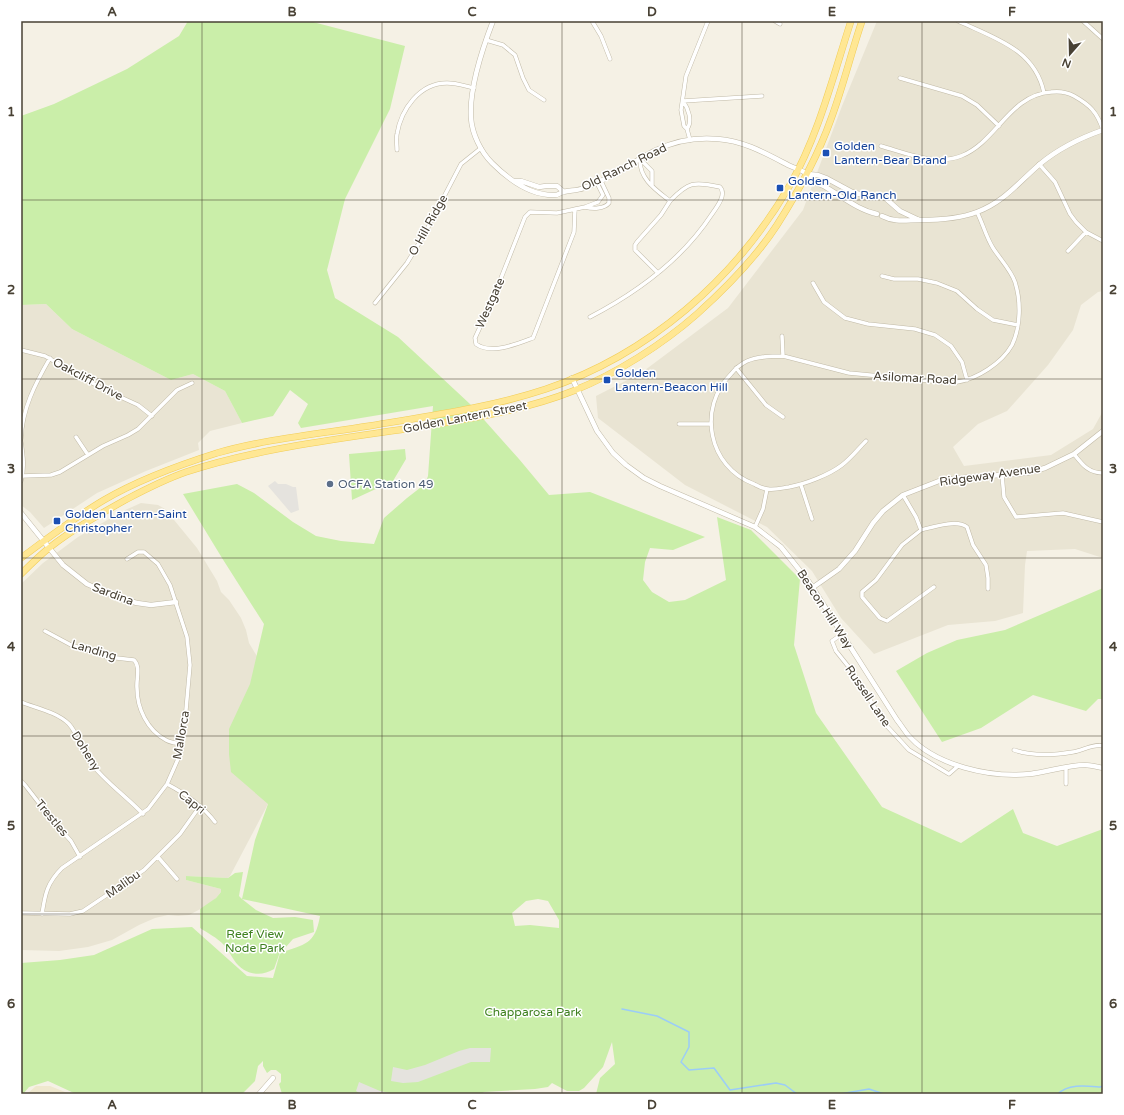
<svg xmlns="http://www.w3.org/2000/svg" width="1124" height="1115" font-family="'Varela Round',sans-serif">
  <style>
    .residential { fill: #e9e4d3 }
    .education { fill: #efe8ce }
    .green { fill: #caeea9; fill-rule: evenodd }
    .parking { fill: #e5e3de }
    .lines { fill: none; stroke-linecap: round; stroke-linejoin: round }
    .stream { stroke: #9bccf8; stroke-width: 1.5 }
    .minor-casing { stroke: #c1baa7; stroke-width: 4.5 }
    .tertiary-casing { stroke: #c1baa7; stroke-width: 5.5 }
    .primary-casing { stroke: #f1cd57; stroke-width: 7 }
    .minor { stroke: #fff; stroke-width: 3.5 }
    .tertiary { stroke: #fff; stroke-width: 4.5 }
    .primary { stroke: #ffe794; stroke-width: 6 }
    .grid { fill: none; stroke: #484134; stroke-width: 1; stroke-opacity: 0.55 }
    .transit-dot { fill: #1a4fb4; stroke: #fff; stroke-width: 1.5 }
    .service-dot { fill: #5c6f8a; stroke: #fff; stroke-width: 1.5 }
    .labels { text-anchor: middle; dominant-baseline: central; stroke-width: 3; stroke-linejoin: round; paint-order: stroke }
    .transit-label { font-size: 12px; fill: #164399; stroke: #fff; text-anchor: start }
    .street-label { font-size: 12px; fill: #484134; stroke: #fff }
    .service-label { font-size: 12px; fill: #4e5e75; stroke: #fff; text-anchor: start }
    .park-label { font-size: 12px; fill: #3f8120; stroke: #fff }
    .neatline { fill: none; stroke: #484134; stroke-width: 1.5 }
    .grid-label { font-size: 13px; text-anchor: middle; font-weight: bold; fill: #484134 }
  </style>
  <rect width="100%" height="100%" fill="#f5f1e5"/>
  <path class="residential" d="M877,21H1103V291L1098,292L1081,305L1073,330L1048,365L1007,411L978,424L953,447L964,466L1051,455L1093,429L1103,411V558L1075,549L1027,551L1025,565L1023,613L995,621L948,625L874,654L841,618L812,571L767,527L685,485L598,418L596,396L641,373L728,308L803,210L842,106Z
    M46,304L72,329L171,380L193,374L225,391L242,423L210,431L198,443L199,450L146,471L97,493L44,528L30,512L21,505V305Z
    M141,503L158,505L165,509L197,548L217,581L221,592L229,600L241,618L246,630L249,643L258,658L268,804L230,876L228,878L186,876V880L221,889V892L216,898L208,905L189,915L178,916L168,915L155,918L139,925L112,940L88,947L59,951L21,950V584L43,563L78,537L123,511Z"/>
  <path class="education" d="M36,1086H50L70,1094H27Z"/>
  <path class="green" d="M188,21H309L405,46L390,109L345,199L327,270L335,298L398,337L470,404L519,459L549,495L590,492L705,537L673,550L650,548L645,562L643,580L652,592L669,602L685,600L726,580L717,517L751,530L800,579L794,645L816,713L882,807L961,843L1013,809L1023,833L1057,846L1103,829V1094H596L600,1078L615,1064L612,1042L603,1067L584,1088L579,1091H567L552,1083L548,1087L535,1089L484,1092L481,1094H282L279,1084L281,1082V1074L276,1070H271L267,1073L263,1066V1061L258,1066L255,1081L242,1094H76L48,1081L29,1087L23,1094H21V963L60,960L94,955L152,929L192,927L247,976L273,978L280,953C305,944 315,945 320,916L242,899L256,910L273,918L295,917L313,920L314,932L293,939L285,948L280,952L274,969C260,978 243,974 234,960C230,954 228,949 223,944C217,938 208,933 200,928V909L216,898L221,892V889L186,880V876L228,878L235,873L243,872L239,896L242,899L255,840L268,804L231,772L229,754V729L250,684L264,624L222,558L183,494L237,484L254,493L293,522L316,536L341,541L374,544L384,518L407,498L425,484L428,476L433,406L301,428L298,423L308,404L290,390L273,416L242,423L225,391L193,374L171,380L72,329L46,304L21,305V116L54,104L127,69L179,36ZM538,899L548,901L559,920V928L530,925L515,926L512,913L526,901Z
    M405,449L406,459L393,481L352,500L349,454Z
    M1103,588V699H1098L1086,711L1033,695L981,728L942,742L896,671L927,653L957,640L1005,630Z"/>
  <path class="parking" d="M275,481L278,484H286L293,487H296L299,510L291,513L268,486Z
    M470,1048H491L490,1062H471L418,1082L403,1083L391,1081L393,1067L407,1070L425,1065L459,1051Z
    M359,1082L380,1091L395,1094H358L359,1093L356,1091Z"/>
  <g class="lines">
    <path class="stream" d="M622,1009L657,1016L689,1032V1047L681,1062L689,1070L714,1068L730,1090L776,1083L785,1085L797,1094
      M840,1094L869,1089L884,1094
      M1058,1094C1068,1083 1088,1086 1100,1087L1103,1086"/>
    <g class="minor-casing">
      <path id="minor" d="M592,21L601,36L610,59
        M775,21L780,24
        M958,21C994,38 1035,49 1044,93
        M1083,21L1103,39
        M486,40L503,45L515,55L523,78L529,90L544,100
        M900,78L962,96L977,105L999,126
        M683,101L762,96
        M683,101C688,108 693,121 687,129
        M690,140L687,129L684,126L681,110L686,76L708,21
        M881,146C906,153 935,166 961,156C997,142 1009,95 1051,92C1059,91 1067,92 1074,96C1090,105 1097,112 1103,130
        M397,150C397,145 396,139 397,134C401,110 419,83 447,83C456,83 465,86 474,88
        M640,159L652,171V186
        M1039,164L1055,182L1070,214L1076,222L1086,232L1103,241
        M585,207C593,209 604,209 609,203V198L601,181
        M575,209L574,232L533,338C517,344 491,355 476,344L475,338L492,301L525,217L530,212L557,213L585,207L598,202L603,195L597,183
        M1068,251L1086,232
        M658,273L635,250V245L637,242L661,215L670,201
        M882,276L894,279H918L937,283L957,291L977,309L993,320L1018,325
        M813,283L824,302L845,318L868,324L915,329L935,335L951,346L962,362L967,380
        M375,303L407,263L424,235L461,164L481,148
        M590,317C638,292 682,260 712,214C717,207 727,194 720,187C694,181 688,182 670,201C656,190 639,179 640,159
        M782,336L783,356
        M21,350L45,356L103,389L138,405L152,416
        M736,368L766,405L783,417
        M679,424H711
        M76,437L88,455
        M21,439C22,409 35,384 50,358
        M866,441C858,449 851,458 842,465C829,475 805,484 789,487C782,488 775,490 768,489C763,489 758,486 754,484C708,467 697,408 731,374C735,369 741,364 747,361C758,356 772,356 783,356L849,373L942,382C947,382 953,383 957,382C977,379 1002,363 1012,345C1021,326 1021,301 1015,282C1011,270 1000,259 993,248C986,237 983,224 977,212
        M21,442C23,455 25,468 21,481
        M1074,454C1082,464 1088,473 1103,473
        M1002,475L1004,497L1016,517L1063,513L1103,522
        M22,476L51,475L60,472L103,446L128,435L138,429L177,390L192,383
        M801,485L812,519
        M903,495L916,517L921,530C933,527 957,519 967,527L973,545L986,565L988,578V589
        M755,527L763,509L767,489
        M921,530L902,545L876,580L862,592V597L880,618L887,621L934,587
        M45,631L71,645L108,657L134,660C141,667 136,679 137,688C137,708 147,730 166,740C171,743 177,743 182,744
        M842,634L832,641L836,651L852,671L885,724L909,750L949,774L958,766
        M21,702C36,708 57,712 69,724C78,734 82,750 90,762C105,782 126,796 143,814
        M1014,750C1031,756 1055,755 1073,752C1082,751 1094,743 1103,746
        M1066,768V784
        M21,781L25,785L53,821L71,841L80,857
        M167,784C186,794 202,805 215,822
        M158,857L177,879
        M21,913L70,914L83,911L144,870L180,834L200,806
        M42,914C45,894 47,883 62,868L148,809L167,784L178,759L182,744L185,721L190,665L187,637L170,585L158,564L144,552H138L127,559"/>
    </g>
    <g class="tertiary-casing">
      <path id="tertiary" d="M493,21C483,47 469,90 471,118C472,134 481,152 492,163C509,180 530,196 555,195C558,195 560,193 563,192C570,190 577,191 584,188C609,180 632,162 656,150C675,141 697,137 718,139C744,141 765,153 788,165C794,168 802,170 807,174C809,176 811,179 813,181C817,184 823,185 827,188C843,197 858,210 877,214
        M807,174L818,175L826,178L852,192L863,195L884,197L900,211L919,220
        M514,181H521L539,187L546,186H557L564,192
        M882,216C896,223 906,220 920,220C940,220 959,219 977,212C1004,202 1019,182 1040,164C1058,149 1080,138 1103,130
        M572,378L597,431L613,453L626,465L644,478L660,486L755,527L781,547L809,582L897,720C901,725 904,730 908,735C935,766 991,778 1030,774C1048,772 1067,765 1085,765C1091,765 1097,767 1103,768
        M21,513L63,565L87,584L121,599L137,603L151,605L176,602
        M812,588L839,569L855,551L873,523L883,511L903,495L939,481L959,478L1027,473L1045,468L1074,454L1103,431
        M259,1094L273,1078"/>
    </g>
    <g class="primary-casing">
      <path id="primary" d="M21,558C48,538 75,517 104,500C138,480 179,465 217,453C266,439 318,434 369,426C428,416 489,408 546,389C648,355 736,279 790,185C819,134 833,76 851,21
        M21,574C30,565 39,556 49,548C73,529 100,514 127,499C146,489 166,479 186,472C265,446 350,438 431,425C479,417 528,409 573,391C616,374 663,344 697,314C727,287 755,259 777,225C798,192 818,156 831,119C843,87 851,53 862,21"/>
    </g>
    <use href="#minor" class="minor"/>
    <use href="#tertiary" class="tertiary"/>
    <use href="#primary" class="primary"/>
  </g>
  <path class="grid" d="M202,21V1094M382,21V1094M562,21V1094M742,21V1094M922,21V1094M21,200H1103M21,379H1103M21,558H1103M21,736H1103M21,914H1103"/>
  <g class="transit-dot">
    <rect x="822" y="149" width="8" height="8" rx="2"/>
    <rect x="776" y="184" width="8" height="8" rx="2"/>
    <rect x="603" y="376" width="8" height="8" rx="2"/>
    <rect x="53" y="517" width="8" height="8" rx="2"/>
  </g>
  <circle class="service-dot" cx="330" cy="484" r="4"/>
  <g class="labels">
    <g class="transit-label">
      <text x="834" y="146">Golden<tspan x="834" dy="14">Lantern-Bear Brand</tspan></text>
      <text x="788" y="181">Golden<tspan x="788" dy="14">Lantern-Old Ranch</tspan></text>
      <text x="615" y="373">Golden<tspan x="615" dy="14">Lantern-Beacon Hill</tspan></text>
      <text x="65" y="514">Golden Lantern-Saint<tspan x="65" dy="14">Christopher</tspan></text>
    </g>
    <g class="street-label">
      <text transform="translate(624 167) rotate(-26)">Old Ranch Road</text>
      <text transform="translate(428 225) rotate(-61)">O Hill Ridge</text>
      <text transform="translate(490 303) rotate(-66)">Westgate</text>
      <text transform="translate(915 378) rotate(3)">Asilomar Road</text>
      <text transform="translate(88 379) rotate(28)">Oakcliff Drive</text>
      <text transform="translate(465 417) rotate(-11)">Golden Lantern Street</text>
      <text transform="translate(990 475) rotate(-8)">Ridgeway Avenue</text>
      <text transform="translate(113 594) rotate(21)">Sardina</text>
      <text transform="translate(825 609) rotate(57)">Beacon Hill Way</text>
      <text transform="translate(94 650) rotate(16)">Landing</text>
      <text transform="translate(868 696) rotate(56)">Russell Lane</text>
      <text transform="translate(181 735) rotate(-80)">Mallorca</text>
      <text transform="translate(86 751) rotate(58)">Doheny</text>
      <text transform="translate(192 802) rotate(38)">Capri</text>
      <text transform="translate(52 818) rotate(50)">Trestles</text>
      <text transform="translate(123 884) rotate(-35)">Malibu</text>
    </g>
    <g class="service-label">
      <text x="338" y="484">OCFA Station 49</text>
    </g>
    <g class="park-label">
      <text x="255" y="934">Reef View<tspan x="255" dy="14">Node Park</tspan></text>
      <text x="533" y="1012">Chapparosa Park</text>
    </g>
  </g>
  <rect width="1124" height="1115" fill="none" stroke="#ffffff" stroke-width="44"/>
  <g transform="translate(1070 54) rotate(200)" stroke="#ffffff" stroke-width="3" paint-order="stroke">
  <path d="M0-3L7 15L0 10L-7 15Z" fill="#484134"/>
  <text y="-6" font-size="11" font-weight="bold" text-anchor="middle" fill="#484134">N</text>
  </g>
  <rect x="22" y="22" width="1080" height="1071" class="neatline"/>
  <g class="grid-label">
    <text x="112" y="16">A</text>
    <text x="292" y="16">B</text>
    <text x="472" y="16">C</text>
    <text x="652" y="16">D</text>
    <text x="832" y="16">E</text>
    <text x="1012" y="16">F</text>
    <text x="11" y="116">1</text>
    <text x="1113" y="116">1</text>
    <text x="11" y="294">2</text>
    <text x="1113" y="294">2</text>
    <text x="11" y="473">3</text>
    <text x="1113" y="473">3</text>
    <text x="11" y="651">4</text>
    <text x="1113" y="651">4</text>
    <text x="11" y="830">5</text>
    <text x="1113" y="830">5</text>
    <text x="11" y="1008">6</text>
    <text x="1113" y="1008">6</text>
    <text x="112" y="1109">A</text>
    <text x="292" y="1109">B</text>
    <text x="472" y="1109">C</text>
    <text x="652" y="1109">D</text>
    <text x="832" y="1109">E</text>
    <text x="1012" y="1109">F</text>
  </g>
</svg>
